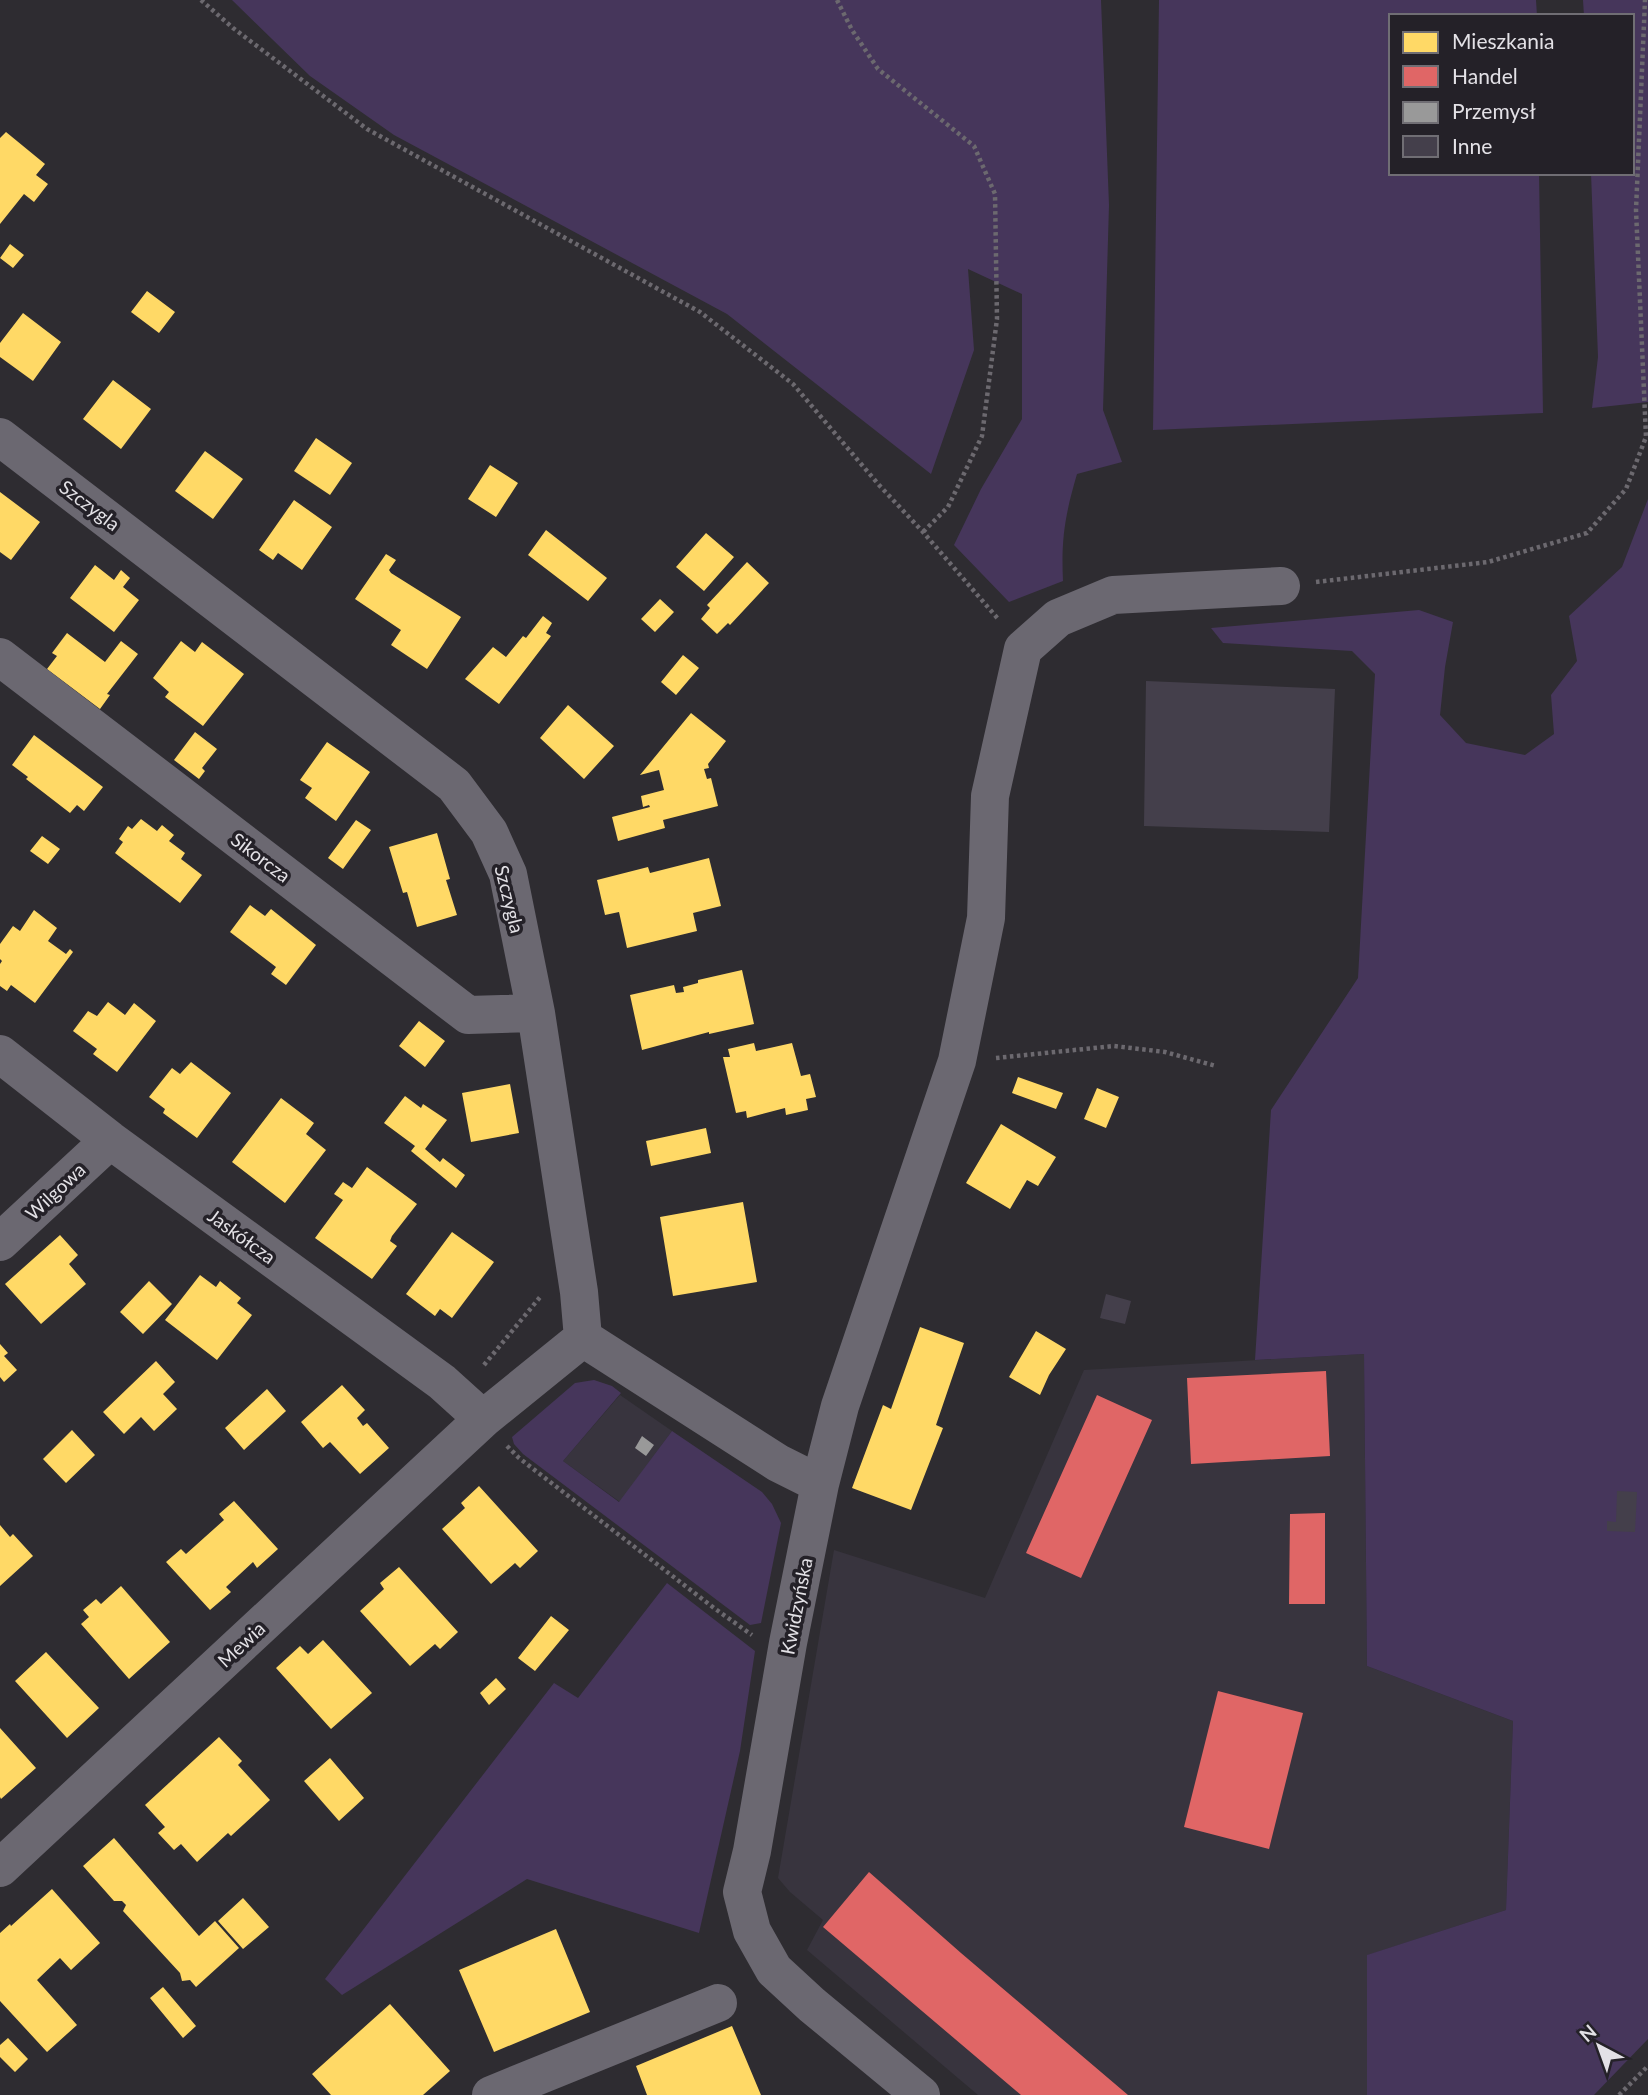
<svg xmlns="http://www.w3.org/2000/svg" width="1648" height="2095" font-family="Lato,sans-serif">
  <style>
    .built { fill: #38343e }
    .green { fill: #46365b }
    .homes { fill: #ffd966 }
    .shops { fill: #e06666 }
    .industry { fill: #999 }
    .building { fill: #443f4b }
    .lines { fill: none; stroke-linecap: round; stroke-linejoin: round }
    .path { stroke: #6c696f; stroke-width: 4.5; stroke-dasharray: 3.5 3.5; stroke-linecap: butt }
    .minor { stroke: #6b6871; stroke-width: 38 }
    .labels { text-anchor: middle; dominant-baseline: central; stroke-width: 7; stroke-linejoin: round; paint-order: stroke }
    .street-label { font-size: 19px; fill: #e3e1e6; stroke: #242128 }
  </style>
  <rect width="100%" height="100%" fill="#2e2c31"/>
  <path class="built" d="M1364,1354L1367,1666L1513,1721L1506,1910L1368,1955L1367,2095H978L807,1950L823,1920L790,1892L778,1878L834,1550L985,1598L1084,1370Z
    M620,1395L672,1431L620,1502L563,1461Z"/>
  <path class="green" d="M232,0H1101L1109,205L1103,410L1122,462L1077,474C1065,515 1061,539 1063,581L1009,602L954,545L981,489L1022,419V294L968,269L974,350L931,474L727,314L394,135L310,76Z
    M1159,0H1536L1537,16H1391V173H1539L1543,413L1153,430Z
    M1583,0H1648V402L1592,408L1598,357L1591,173H1632V16H1584Z
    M1648,499V2039L1594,2095H1367V1955L1506,1910L1513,1721L1367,1666L1364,1354L1255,1360L1271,1110L1358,978L1375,674L1352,651L1223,643L1211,628L1419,610L1453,622L1445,667L1440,715L1466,743L1525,755L1554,734L1551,695L1577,661L1569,616L1622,567Z
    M594,1380L612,1386L621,1393L563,1461L619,1502L672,1431L762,1492L772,1504L781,1523L761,1623L750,1625L523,1454L514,1444L512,1437L575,1383Z
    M667,1583L755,1651L740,1751L699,1933L527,1879L342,1995L325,1979L554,1683L578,1698Z"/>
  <path class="homes" d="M6,132L45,164L36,175L48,184L34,202L24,194L0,224V138Z
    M10,244L24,255L13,268L0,258Z
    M147,291L175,312L159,333L131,312Z
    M23,313L61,342L33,381L0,357V343Z
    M113,380L151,409L121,449L83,419Z
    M316,438L352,463L330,495L294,471Z
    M205,451L243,479L213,519L175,491Z
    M490,465L518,483L496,517L468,499Z
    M0,492L40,522L11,560L0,552Z
    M294,500L332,527L302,570L278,553L273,560L259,550Z
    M546,530L607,578L588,601L528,555Z
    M706,533L734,557L704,591L676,567Z
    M386,554L396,560L389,570L391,573L461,617L427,669L391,645L401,630L355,599Z
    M747,562L769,583L730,625L728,623L717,634L701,619L710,608L707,605Z
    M95,565L114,580L121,570L130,578L123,587L139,600L114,632L70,598Z
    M660,599L674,612L655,632L641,619Z
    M543,616L552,623L546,633L551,636L499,704L465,679L493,647L506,657L523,636L526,638Z
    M67,633L105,662L121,641L138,654L107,694L110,695L100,709L47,669L57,656L52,653Z
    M181,641L195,652L202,642L244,674L203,726L165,697L169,692L153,678Z
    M683,655L699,668L676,695L661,682Z
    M568,705L614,746L584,779L540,738Z
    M691,713L726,741L708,764L709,768L704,769L707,779L711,778L718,806L663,820L665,828L618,841L612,817L650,807L649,805L643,807L641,796L664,790L659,770L640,775Z
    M195,732L217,749L202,768L205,771L199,779L174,760Z
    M34,735L103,787L84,811L77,805L70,813L26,779L28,777L12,765Z
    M327,742L370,772L336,821L305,798L312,788L300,780Z
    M141,819L157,831L162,825L174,835L169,841L185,853L181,859L202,875L180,903L115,853L123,842L119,839L128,826L132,829Z
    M356,820L371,830L343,869L328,858Z
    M437,833L450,879L446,880L457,915L417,927L407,892L403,893L389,847Z
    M42,836L60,849L48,864L30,851Z
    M709,858L721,906L693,913L697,931L627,948L619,912L605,915L597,880L648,867L650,873Z
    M250,905L265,916L271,909L316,945L286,985L271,974L276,967L230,932Z
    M34,910L57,928L48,941L66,954L70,949L73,952L35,1003L11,985L7,991L0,986V964L2,961L0,959V944L13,926L20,931Z
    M742,970L754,1024L709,1034V1032L642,1050L630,995L674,985L676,993L684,992L683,987L698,983V980Z
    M108,1002L125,1015L134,1003L156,1021L117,1072L93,1054L97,1049L73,1031L88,1011L97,1016Z
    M419,1021L445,1041L425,1067L399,1046Z
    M754,1043L756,1051L792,1043L801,1076L810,1074L816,1097L806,1099L808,1110L786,1115L785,1108L747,1118L746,1111L736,1113L723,1057H730L728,1049Z
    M191,1062L231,1093L197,1138L163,1113L165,1109L149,1097L172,1068L180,1074Z
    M1018,1077L1063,1093L1056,1109L1012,1093Z
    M510,1084L519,1133L471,1142L462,1093Z
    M1097,1088L1119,1097L1106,1128L1084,1119Z
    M405,1096L421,1108L423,1104L447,1120L425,1149L440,1162L443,1158L465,1175L456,1188L411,1151L415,1146L384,1123Z
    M281,1098L314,1123L306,1134L326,1150L285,1203L232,1162Z
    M1001,1124L1056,1157L1038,1186L1027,1180L1010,1209L966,1183Z
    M706,1128L711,1153L651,1166L646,1141Z
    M367,1167L417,1204L392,1236L390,1241L397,1246L372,1279L315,1238L343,1200L334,1194L343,1182L352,1188Z
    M743,1202L757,1282L673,1296L660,1217Z
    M452,1232L494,1262L452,1318L440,1309L435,1316L406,1294Z
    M60,1235L78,1255L69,1264L86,1284L41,1324L5,1284Z
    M200,1275L216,1287L220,1281L241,1298L237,1303L252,1315L217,1360L165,1320Z
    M149,1281L172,1304L143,1334L120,1312Z
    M920,1327L964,1343L936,1425L943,1428L911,1510L852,1488L883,1405L891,1409Z
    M1036,1331L1066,1349L1049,1375L1040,1395L1009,1377Z
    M0,1344L8,1353L4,1356L17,1370L4,1382L0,1377Z
    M156,1361L175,1382L163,1394L177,1409L154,1431L141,1417L124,1434L103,1412Z
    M342,1385L365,1410L357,1418L363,1426L367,1423L389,1448L360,1474L330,1442L323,1448L301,1422Z
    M267,1389L286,1411L244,1450L225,1428Z
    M72,1430L95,1455L66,1483L43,1459Z
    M479,1486L538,1551L520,1568L515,1563L491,1584L442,1529L465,1508L461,1503Z
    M234,1501L278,1549L257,1568L253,1562L226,1587L231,1592L210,1610L166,1562L181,1549L186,1554L224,1520L219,1514Z
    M0,1525L10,1537L13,1534L33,1556L0,1586Z
    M399,1567L458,1632L440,1649L435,1644L410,1666L360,1611L384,1589L380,1583Z
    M121,1586L170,1642L129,1679L81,1624L89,1617L83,1610L96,1599L101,1604Z
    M551,1616L569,1630L535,1671L518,1658Z
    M323,1640L372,1693L331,1729L276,1668L300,1646L308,1654Z
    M46,1652L99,1708L67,1738L15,1681Z
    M496,1678L506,1689L489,1705L480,1693Z
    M0,1728L36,1768L1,1799L0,1797Z
    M219,1737L242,1761L238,1765L270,1800L231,1836L228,1833L197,1862L181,1844L174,1850L158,1833L165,1827L145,1805Z
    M330,1758L364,1798L339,1821L304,1781Z
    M114,1838L199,1936L215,1921L239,1948L196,1987L190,1980L182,1981L180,1973L123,1911L126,1905L122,1901H114L83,1866Z
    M52,1889L100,1943L71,1970L60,1958L37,1980L77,2025L47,2052L0,2001V1933L10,1924L11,1926Z
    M243,1898L269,1927L243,1949L218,1921Z
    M556,1929L590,2012L494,2052L459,1970Z
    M163,1987L196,2026L183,2038L150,1998Z
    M390,2004L450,2071L423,2095H331L312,2074Z
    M732,2026L761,2095H647L636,2066Z
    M8,2038L28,2059L15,2072L0,2057V2045Z"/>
  <path class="shops" d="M1326,1371L1330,1456L1191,1464L1187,1378Z
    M1097,1395L1152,1420L1081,1578L1026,1553Z
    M1325,1513V1604H1289L1290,1514Z
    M1218,1691L1303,1713L1269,1849L1184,1827Z
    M869,1872L961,1953L1128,2095H1021L823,1927Z"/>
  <path class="industry" d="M642,1436L654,1445L646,1456L635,1448Z"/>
  <path class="building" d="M1146,681L1335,689L1329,832L1144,826Z
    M1106,1294L1131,1301L1125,1324L1100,1318Z
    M1617,1491L1637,1492L1635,1532L1607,1531V1521L1616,1522Z"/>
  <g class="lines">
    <path class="path" d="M201,0L233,28L367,129L700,312L793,384L879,485L923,532L999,620
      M837,0L852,30L878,69L974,146L995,194L997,319L982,436L948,507L923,532
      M1316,582L1488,562L1587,533L1626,489L1646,437L1636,210L1645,0
      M996,1058L1114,1046L1165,1052L1216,1066
      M484,1365L541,1296
      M507,1446L519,1458L714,1608L752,1635
      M1619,2095L1648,2066"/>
    <path class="minor" d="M0,437L454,785L489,832L508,874L536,1013L579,1292L583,1338
      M0,657L468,1015L536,1013
      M0,1054L110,1140L442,1382L483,1419
      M0,1242L110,1140
      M583,1338L778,1463L820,1484
      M0,1868L483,1419L583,1338
      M491,2095L718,2003
      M921,2095L812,2005L774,1970L752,1931L742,1892L752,1851L788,1643L820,1484L840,1406L957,1061L986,918L990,796L1023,649L1058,618L1113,595L1281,586"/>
  </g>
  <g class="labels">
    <g class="street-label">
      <text transform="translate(90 505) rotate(37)">Szczygla</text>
      <text transform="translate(261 857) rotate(37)">Sikorcza</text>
      <text transform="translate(510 899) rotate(76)">Szczygla</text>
      <text transform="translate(55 1191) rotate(-43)">Wilgowa</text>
      <text transform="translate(242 1236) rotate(36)">Jaskółcza</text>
      <text transform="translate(796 1606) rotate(-79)">Kwidzyńska</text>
      <text transform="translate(241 1644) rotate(-43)">Mewia</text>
    </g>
  </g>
  <rect x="1389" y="14" width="245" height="161" fill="#242128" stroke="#706e74" stroke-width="2"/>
  <rect x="1403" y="32" width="35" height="21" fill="#ffd966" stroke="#706e74" stroke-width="2"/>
  <text x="1452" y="49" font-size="21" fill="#e3e1e6">Mieszkania</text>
  <rect x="1403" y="66" width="35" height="21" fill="#e06666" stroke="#706e74" stroke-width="2"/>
  <text x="1452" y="84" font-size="21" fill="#e3e1e6">Handel</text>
  <rect x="1403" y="102" width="35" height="21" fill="#999999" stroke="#706e74" stroke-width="2"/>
  <text x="1452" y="119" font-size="21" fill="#e3e1e6">Przemysł</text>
  <rect x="1403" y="136" width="35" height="21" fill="#443f4b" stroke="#706e74" stroke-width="2"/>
  <text x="1452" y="154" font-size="21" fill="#e3e1e6">Inne</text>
  <g transform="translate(1599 2046) rotate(319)" stroke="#242128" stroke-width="5" paint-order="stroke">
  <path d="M0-5L12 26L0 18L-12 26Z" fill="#e3e1e6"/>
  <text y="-10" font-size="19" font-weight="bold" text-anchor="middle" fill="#e3e1e6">N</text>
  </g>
</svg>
